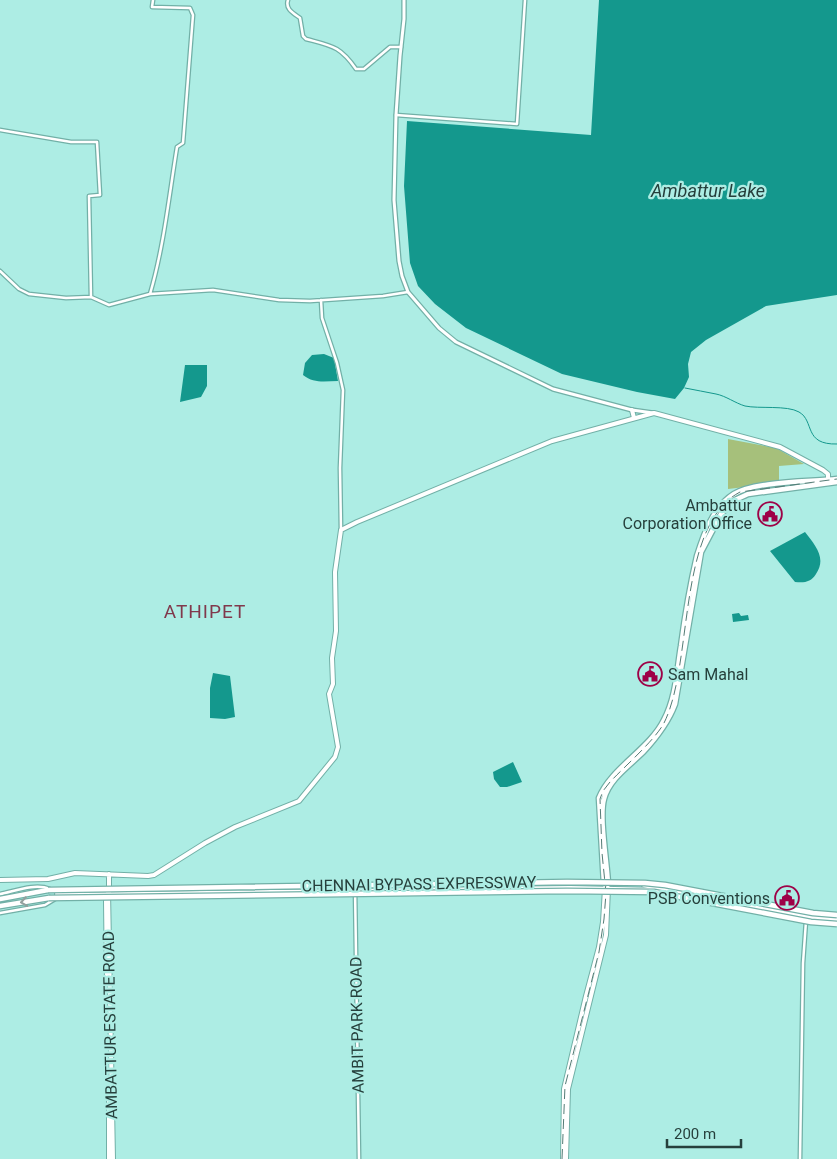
<svg xmlns="http://www.w3.org/2000/svg" width="837" height="1159" font-family="Roboto,sans-serif">
  <style>
    .green { fill: #a6c07b }
    .water { fill: #14988d }
    .lines { fill: none; stroke-linecap: round; stroke-linejoin: round }
    .stream { stroke: #14988d; stroke-width: 1 }
    .tertiary-casing { stroke: #72b0a7; stroke-width: 5 }
    .secondary-casing { stroke: #72b0a7; stroke-width: 5.5 }
    .primary-casing { stroke: #72b0a7; stroke-width: 6 }
    .trunk-casing { stroke: #72b0a7; stroke-width: 7 }
    .tertiary { stroke: #fff; stroke-width: 2.5 }
    .secondary { stroke: #fff; stroke-width: 3 }
    .primary { stroke: #fff; stroke-width: 4 }
    .trunk { stroke: #fff; stroke-width: 4.5 }
    .rail { stroke: #547b75; stroke-width: 1; stroke-dasharray: 10 5; stroke-linecap: butt }
    .trunk-bridge-casing { stroke: #72b0a7; stroke-width: 7; stroke-linecap: butt }
    .trunk-bridge { stroke: #fff; stroke-width: 4.5 }
    .oneway { stroke: #92a09e }
    .labels { text-anchor: middle; dominant-baseline: central; stroke-width: 4.5; stroke-linejoin: round; paint-order: stroke }
    .poi-label { font-size: 16px; fill: #26403c; stroke: #adede4; text-anchor: end }
    .street-label { font-size: 16px; fill: #26403c; stroke: #adede4 }
    .water-label { font-size: 18px; font-style: italic; fill: #253e3b; stroke: #adede4 }
    .quarter-label { font-size: 19px; letter-spacing: 1px; fill: #80394c; stroke: #adede4 }
  </style>
  <rect width="100%" height="100%" fill="#adede4"/>
  <path class="green" d="M728,439L776,448L804,464L779,466V483L728,489Z"/>
  <path class="water" d="M599,0H837V295L766,306L706,340L691,352L688,364L689,377L684,388L675,399L637,392L562,374L466,328L435,304L418,286L410,263L404,186L407,121L591,135Z
    M324,354L334,358L338,381C326,381 314,384 303,375L305,363L312,355Z
    M185,365H207V386L201,397L180,402Z
    M805,532C815,545 827,558 816,574C811,582 805,583 795,582L770,551Z
    M739,613L741,616L748,615L749,620L733,622L732,614Z
    M213,673L230,676L235,717L225,719L210,718V688Z
    M513,762L522,782L507,787H500L494,779L493,772Z"/>
  <g class="lines">
    <path class="stream" d="M685,388C695,390 706,392 716,394C726,396 735,403 745,406C759,409 787,405 799,412C815,421 803,445 837,444"/>
    <g class="tertiary-casing">
      <path id="tertiary" d="M288,0C285,9 293,13 300,18L303,36L306,39C332,46 340,46 356,69H364L390,47H401
        M396,115L517,124L525,0
        M0,130L71,142H97L100,195L89,196L91,297
        M0,271L19,289L29,294L66,298L91,297L109,305L150,294L213,290L279,300L310,301L383,296L408,292
        M150,294C164,246 169,196 177,147L183,143L193,15L190,8L152,7L153,0
        M321,300L322,318L337,363L343,390L340,468L341,530
        M355,887L359,1159
        M0,894C15,891 35,883 50,889
        M0,913L45,905L55,899
        M800,1159L803,963L806,921"/>
    </g>
    <g class="secondary-casing">
      <path id="secondary" d="M404,0V19L400,56L396,115L394,200L399,261L402,276L408,292L439,328L456,342L553,389L632,410L653,413"/>
    </g>
    <g class="primary-casing">
      <path id="primary" d="M632,410L634,418
        M109,874V891
        M0,880L48,879L75,873L148,876L154,875L205,843L235,827L299,801L335,757L338,747L329,694L333,684L332,658L336,631L335,572L341,530L357,522L552,441L654,413L780,447L823,470L828,474V480
        M644,885L799,913L837,917
        M426,886H447
        M108,891L113,1159
        M57,893L82,892
        M57,895L570,888L659,890L789,914L837,921
        M106,901L107,984
        M109,1096V1159
        M563,1159L564,1089L586,996L599,947L603,922L605,888
        M566,1159L568,1089L606,935L608,888"/>
    </g>
    <g class="trunk-casing">
      <path id="trunk" d="M604,884L599,798C611,768 650,749 664,720C676,698 677,670 681,646C685,616 690,586 697,556C704,534 713,507 734,494C755,481 811,482 837,479
        M608,884C607,862 599,817 604,799C609,779 630,765 643,752C657,737 668,723 675,704L701,552L721,514L735,500L748,494L837,482
        M0,899L48,890
        M0,906L49,898"/>
    </g>
    <use href="#tertiary" class="tertiary"/>
    <use href="#secondary" class="secondary"/>
    <use href="#primary" class="primary"/>
    <use href="#trunk" class="trunk"/>
    <path class="rail" d="M562,1159L565,1086L599,952L604,919L606,893L602,853L600,799L603,791L610,782C624,767 655,740 664,723C694,663 676,526 740,492L837,479"/>
    <g class="trunk-bridge-casing">
      <path id="trunk-bridge" d="M48,890L567,882L645,883L665,885L813,913L837,915
        M49,898L567,891L654,892L811,922L837,924"/>
    </g>
    <use href="#trunk-bridge" class="trunk-bridge"/>
  </g>
  <defs><path id="oneway-chevron" d="M-2-3.5L2.5 0L-2 3.5" fill="none" stroke-width="1.6" stroke-linecap="round" stroke-linejoin="round" transform="scale(1.25)"/></defs>
  <use class="oneway" href="#oneway-chevron" transform="translate(24 902) rotate(171)"/>
  <defs>
    <g id="civic-ring" transform="scale(1.25)"><circle r="9.5" fill="#adede4" stroke="#9e0247" stroke-width="1.5"/><path d="M-.6-6.5H3V-4.5H.6V-3L4-1V1h2V6H-6V1h2V-1L-.6-3ZM-1.2 2.5V6h2.4V2.5Z" fill="#9e0247"/></g>
  </defs>
  <g fill-rule="evenodd">
    <use href="#civic-ring" x="770" y="514"/>
    <use href="#civic-ring" x="650" y="674"/>
    <use href="#civic-ring" x="787" y="898"/>
  </g>
  <g class="labels">
    <g class="poi-label">
      <text x="752" y="505">Ambattur<tspan x="752" dy="18">Corporation Office</tspan></text>
      <text x="668" y="674" text-anchor="start">Sam Mahal</text>
      <text x="770" y="898">PSB Conventions</text>
    </g>
    <g class="street-label">
      <text transform="translate(419 884) rotate(-1)">CHENNAI BYPASS EXPRESSWAY</text>
      <text transform="translate(110 1025) rotate(-91)">AMBATTUR ESTATE ROAD</text>
      <text transform="translate(357 1025) rotate(-91)">AMBIT PARK ROAD</text>
    </g>
    <g class="water-label">
      <text x="708" y="190">Ambattur Lake</text>
    </g>
    <g class="quarter-label">
      <text x="205" y="611">ATHIPET</text>
    </g>
  </g>
  <path d="M667 1139v8h74v-8" fill="none" stroke="#26403c" stroke-width="2.5"/>
  <text x="674" y="1139" font-size="15" fill="#26403c" stroke="#adede4" stroke-width="4" paint-order="stroke">200 m</text>
</svg>
